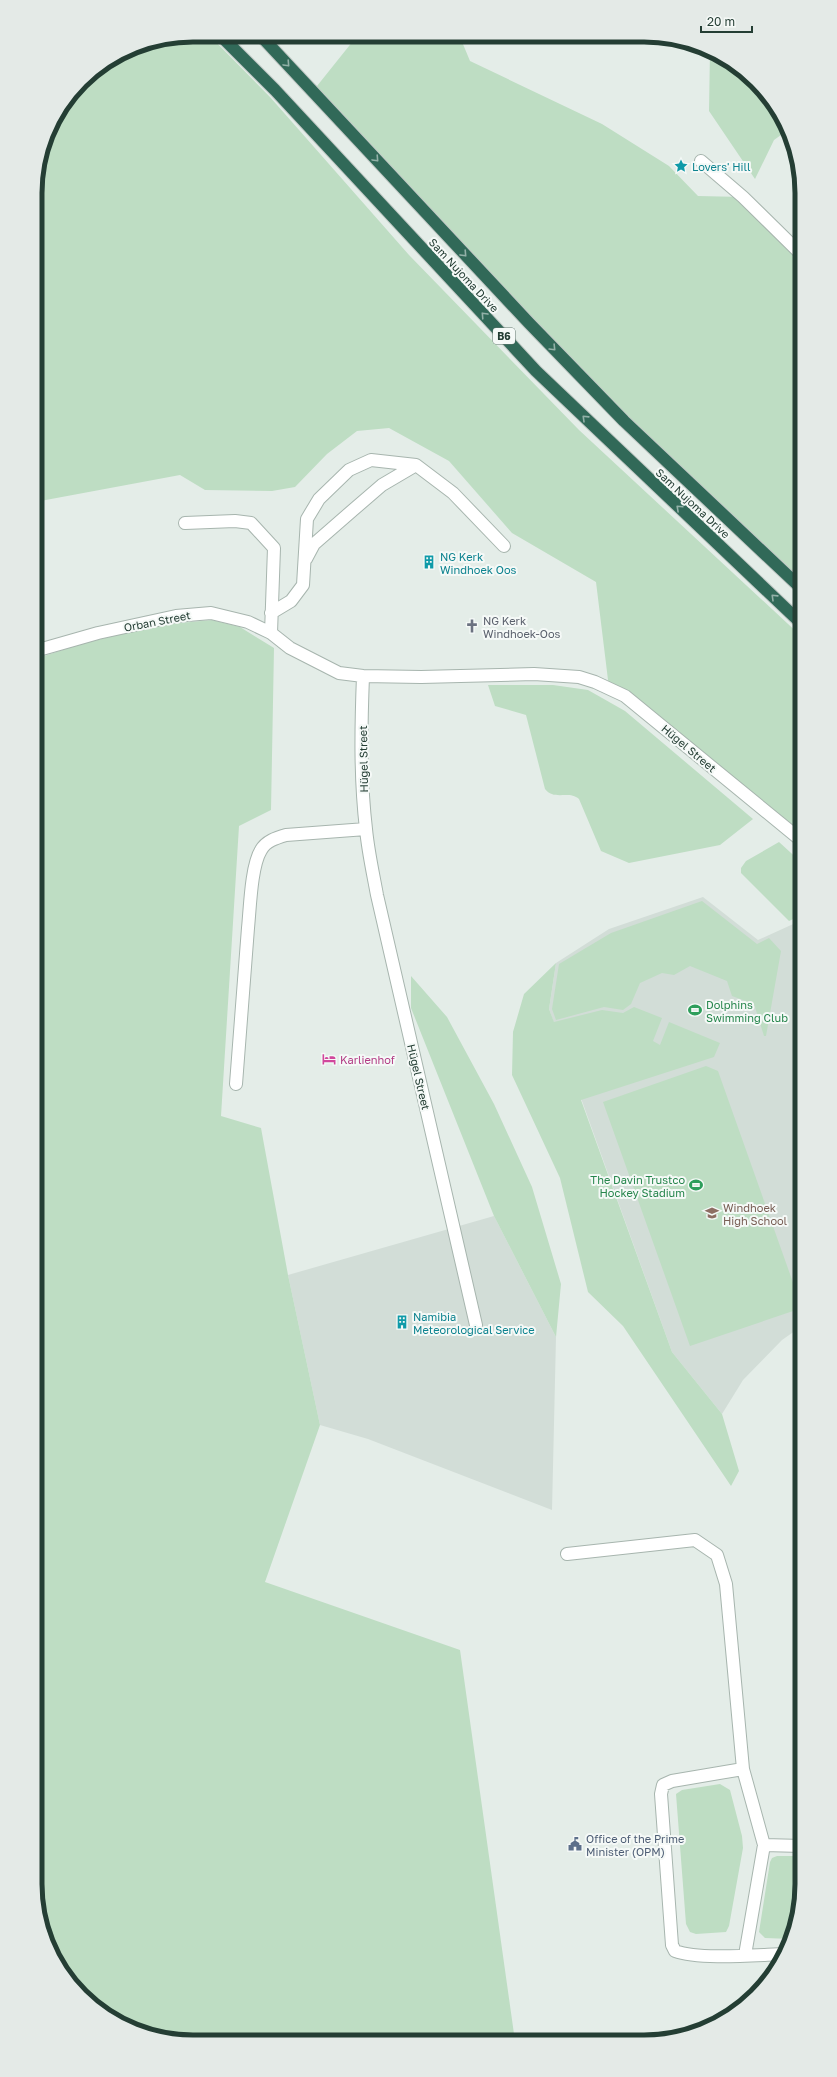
<svg xmlns="http://www.w3.org/2000/svg" width="837" height="2077" font-family="'Golos Text',sans-serif">
  <style>
    .built { fill: #d2ddd7 }
    .green { fill: #beddc3 }
    .lines { fill: none; stroke-linecap: round; stroke-linejoin: round }
    .minor-casing { stroke: #a7b5ae; stroke-width: 14 }
    .highway-casing { stroke: #c2c9c6; stroke-width: 14 }
    .minor { stroke: #fff; stroke-width: 12 }
    .highway { stroke: #316958; stroke-width: 12 }
    .oneway { stroke: #93b1a8 }
    .labels { text-anchor: middle; dominant-baseline: central; stroke-width: 4; stroke-linejoin: round; paint-order: stroke }
    .shield { fill: #f5f9f7; stroke: #63766e; stroke-width: 1 }
    .shield-label { font-size: 10px; font-weight: bold; fill: #243e34 }
    .culture-label { font-size: 11px; fill: #0d838f; stroke: #f5f9f7; text-anchor: start }
    .street-label { font-size: 11px; fill: #243e34; stroke: #f5f9f7 }
    .worship-label { font-size: 11px; fill: #5b616d; stroke: #f5f9f7; text-anchor: start }
    .leisure-label { font-size: 11px; fill: #27864d; stroke: #f5f9f7; text-anchor: start }
    .hotel-label { font-size: 11px; fill: #b23c85; stroke: #f5f9f7; text-anchor: start }
    .education-label { font-size: 11px; fill: #785e54; stroke: #f5f9f7; text-anchor: start }
    .service-label { font-size: 11px; fill: #4e5e75; stroke: #f5f9f7; text-anchor: start }
    .rim { fill: none; stroke: #243e34; stroke-width: 5 }
  </style>
  <rect width="100%" height="100%" fill="#e4ede8"/>
  <path class="built" d="M703,897L758,940L802,920V1326L782,1340L743,1380L722,1414L672,1352L549,1009L556,963L609,929Z
    M494,1216L556,1337L552,1510L368,1439L320,1425L288,1275Z"/>
  <path class="green" d="M193,35H209L270,97L409,255L579,430L802,637V841L609,688L596,582L512,533L449,461L389,428L357,431L327,454L295,487L272,491L205,490L180,475L35,502V182L51,123L89,74L133,47Z
    M357,36L460,37L470,61L602,124L669,166L698,196L743,197L802,255V584L624,421L313,91Z
    M710,50C741,60 776,102 788,130L774,140L755,179L709,111Z
    M212,620L240,627L274,648L271,810L239,826L221,1116L261,1128L288,1275L320,1425L265,1582L460,1650L515,2041L162,2039L123,2026L81,1996L56,1963L40,1925L35,1884V659L81,644L158,625Z
    M488,685H553L588,690L625,711L753,819L720,845L629,863L601,851L579,799C569,790 554,801 545,789L526,715L495,706Z
    M779,842L802,863V915L789,921L741,873V868L746,861Z
    M702,901L757,944L769,938L781,951L766,1036H764L754,1004L732,996L727,981L690,966L674,975L662,973L640,983L631,1004L623,1010L604,1007L556,1020L552,1009L559,964L611,933Z
    M556,963L549,1009L554,1022L602,1010L623,1013L634,1007L662,1018L653,1041L660,1045L669,1022L720,1043L714,1057L581,1100L672,1352L722,1414L739,1471L731,1486L623,1326L588,1292L560,1178L512,1075L513,1032L524,994Z
    M411,976L447,1017L494,1104L532,1187L561,1284L556,1337L494,1216L411,1008Z
    M706,1066L718,1071L802,1308L690,1346L603,1102Z
    M720,1784L730,1790L742,1836L743,1848L729,1926L726,1932L696,1934L690,1932L686,1924L676,1794L682,1790Z
    M777,1856H798C810,1866 795,1924 791,1939L765,1938L759,1932L770,1862L772,1858Z"/>
  <g class="lines">
    <g class="minor-casing">
      <path id="minor" d="M701,161L743,197L802,255
        M185,523L235,521L251,523L274,548L271,633
        M306,559L314,544L353,510L382,485L416,465
        M271,613L291,601L303,585L307,519L319,499L349,470L371,460L416,465L453,493L504,546
        M35,651L98,633L176,616L211,613L248,622L271,633L290,648L339,673L363,676L421,677L534,674L579,677L595,682L625,696L802,841
        M363,676C361,727 360,778 366,829C368,851 373,873 377,895L476,1325
        M236,1084C240,1032 244,980 248,928C250,909 251,866 261,850C266,841 276,838 286,835L366,829
        M567,1554L695,1540L717,1555L726,1584L743,1769
        M764,1845L802,1846
        M745,1955L764,1845L743,1769L672,1781L663,1785L661,1794L672,1945L675,1951C699,1960 756,1955 785,1954"/>
    </g>
    <g class="highway-casing">
      <path id="highway" d="M220,35L275,90L536,371L802,624
        M260,35L529,323L624,421L802,589"/>
    </g>
    <use href="#minor" class="minor"/>
    <use href="#highway" class="highway"/>
  </g>
  <defs><path id="oneway-chevron" d="M-2-3.5L2.5 0L-2 3.5" fill="none" stroke-width="1.6" stroke-linecap="round" stroke-linejoin="round"/></defs>
  <g class="oneway">
    <use href="#oneway-chevron" transform="translate(287 64) rotate(47)"/>
    <use href="#oneway-chevron" transform="translate(376 159) rotate(47)"/>
    <use href="#oneway-chevron" transform="translate(464 254) rotate(47)"/>
    <use href="#oneway-chevron" transform="translate(484 315) rotate(-133)"/>
    <use href="#oneway-chevron" transform="translate(553 348) rotate(46)"/>
    <use href="#oneway-chevron" transform="translate(585 418) rotate(-136)"/>
    <use href="#oneway-chevron" transform="translate(679 508) rotate(-137)"/>
    <use href="#oneway-chevron" transform="translate(774 597) rotate(-136)"/>
  </g>
  <defs>
    <g id="sight-bare" transform="scale(1.08)"><path d="M0-6L1.8-2.2L6-1.7L2.9 1.2L3.7 5.4L0 3.3L-3.7 5.4L-2.9 1.2L-6-1.7L-1.8-2.2Z" fill="#0f9aa8" stroke="#f5f9f7" stroke-width="2.5" paint-order="stroke"/></g>
    <g id="building-bare" transform="scale(1.08)"><path d="M-4-6H4V6H1V3H-1V6H-4ZM-2.5-4.3h1.7v1.8h-1.7ZM.8-4.3h1.7v1.8H.8ZM-2.5-1h1.7V.8h-1.7ZM.8-1h1.7V.8H.8Z" fill="#0f9aa8" stroke="#f5f9f7" stroke-width="2.5" paint-order="stroke"/></g>
    <g id="church-bare" transform="scale(1.08)"><path d="M-1.2-6h2.4v3.5h3.3v2.4h-3.3V6h-2.4V-.1h-3.3v-2.4h3.3Z" fill="#6b7280" stroke="#f5f9f7" stroke-width="2.5" paint-order="stroke"/></g>
    <g id="stadium-bare" transform="scale(1.08)"><path d="M0-5a6.5 5 0 1 0 0 10a6.5 5 0 1 0 0-10ZM-3.5-1.8h7v3.6h-7Z" fill="#2e9e5b" stroke="#f5f9f7" stroke-width="2.5" paint-order="stroke"/></g>
    <g id="hotel-bare" transform="scale(1.08)"><path d="M-6-4.5h1.5V1H6V5H4.5V3h-9V5H-6ZM-4 0a1.8 1.8 0 1 1 3.6 0ZM.5 0V-2.5h3Q6-2.5 6 0Z" fill="#d1479c" stroke="#f5f9f7" stroke-width="2.5" paint-order="stroke"/></g>
    <g id="school-bare" transform="scale(1.08)"><path d="M0-5L7-2L0 1L-7-2ZM-4 1L0 2.5L4 1V4Q0 6-4 4Z" fill="#8d6e63" stroke="#f5f9f7" stroke-width="2.5" paint-order="stroke"/></g>
    <g id="civic-bare" transform="scale(1.08)"><path d="M-.6-6.5H3V-4.5H.6V-3L4-1V1h2V6H-6V1h2V-1L-.6-3ZM-1.2 2.5V6h2.4V2.5Z" fill="#5c6f8a" stroke="#f5f9f7" stroke-width="2.5" paint-order="stroke"/></g>
  </defs>
  <g fill-rule="evenodd">
    <use href="#sight-bare" x="681" y="166"/>
    <use href="#building-bare" x="429" y="562"/>
    <use href="#church-bare" x="472" y="626"/>
    <use href="#stadium-bare" x="695" y="1010"/>
    <use href="#hotel-bare" x="329" y="1059"/>
    <use href="#stadium-bare" x="696" y="1185"/>
    <use href="#school-bare" x="712" y="1213"/>
    <use href="#building-bare" x="402" y="1322"/>
    <use href="#civic-bare" x="575" y="1844"/>
  </g>
  <g class="labels">
    <rect class="shield" x="493" y="328" width="22" height="16" rx="3"/>
    <g class="shield-label">
      <text x="504" y="336">B6</text>
    </g>
    <g class="culture-label">
      <text x="692" y="166">Lovers' Hill</text>
      <text x="440" y="556">NG Kerk<tspan x="440" dy="13">Windhoek Oos</tspan></text>
      <text x="413" y="1316">Namibia<tspan x="413" dy="13">Meteorological Service</tspan></text>
    </g>
    <g class="street-label">
      <text transform="translate(464 275) rotate(47)">Sam Nujoma Drive</text>
      <text transform="translate(693 503) rotate(43)">Sam Nujoma Drive</text>
      <text transform="translate(157 621) rotate(-11)">Orban Street</text>
      <text transform="translate(689 748) rotate(40)">Hügel Street</text>
      <text transform="translate(363 759) rotate(-91)">Hügel Street</text>
      <text transform="translate(419 1077) rotate(77)">Hügel Street</text>
    </g>
    <g class="worship-label">
      <text x="483" y="620">NG Kerk<tspan x="483" dy="13">Windhoek-Oos</tspan></text>
    </g>
    <g class="leisure-label">
      <text x="706" y="1004">Dolphins<tspan x="706" dy="13">Swimming Club</tspan></text>
      <text x="685" y="1179" text-anchor="end">The Davin Trustco<tspan x="685" dy="13">Hockey Stadium</tspan></text>
    </g>
    <g class="hotel-label">
      <text x="340" y="1059">Karlienhof</text>
    </g>
    <g class="education-label">
      <text x="723" y="1207">Windhoek<tspan x="723" dy="13">High School</tspan></text>
    </g>
    <g class="service-label">
      <text x="586" y="1838">Office of the Prime<tspan x="586" dy="13">Minister (OPM)</tspan></text>
    </g>
  </g>
  <path d="M0 0H837V2077H0ZM193 42H644A151 151 0 0 1 795 193V1884A151 151 0 0 1 644 2035H193A151 151 0 0 1 42 1884V193A151 151 0 0 1 193 42Z" fill="#e4eae7" fill-rule="evenodd"/>
  <path class="rim" d="M193 42H644A151 151 0 0 1 795 193V1884A151 151 0 0 1 644 2035H193A151 151 0 0 1 42 1884V193A151 151 0 0 1 193 42Z"/>
  <path d="M701 26v6h51v-6" fill="none" stroke="#243e34" stroke-width="2"/>
  <text x="707" y="26" font-size="12" fill="#243e34" stroke="#f5f9f7" stroke-width="3" paint-order="stroke">20 m</text>
</svg>
